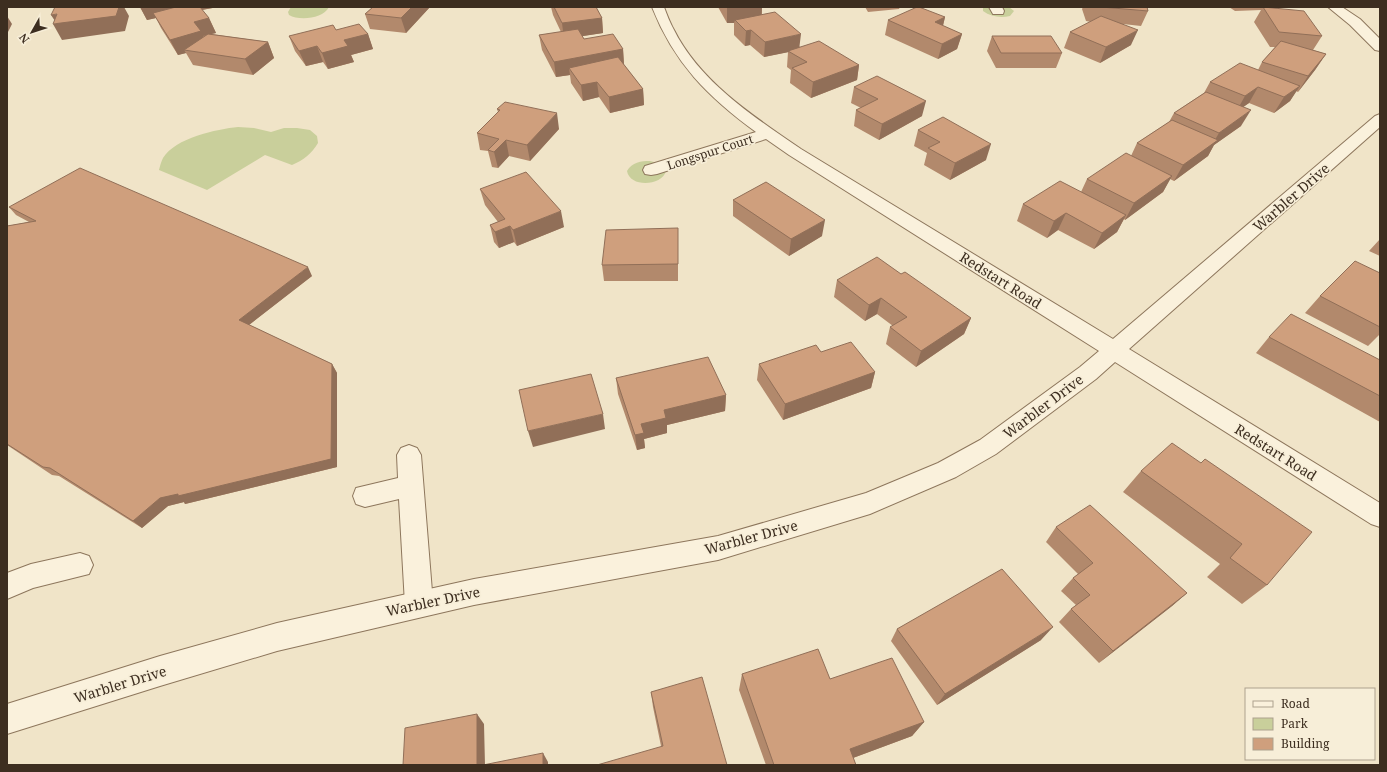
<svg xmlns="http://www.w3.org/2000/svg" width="1387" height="772" font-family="'Noto Serif',serif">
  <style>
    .green { fill: #c9cf9b }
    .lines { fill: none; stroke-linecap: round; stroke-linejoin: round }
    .service-casing { stroke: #8d765c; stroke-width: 2 }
    .minor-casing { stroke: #8d765c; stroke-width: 2 }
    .service { fill: #faf1dc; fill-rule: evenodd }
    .minor { fill: #faf1dc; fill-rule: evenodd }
    .wall { fill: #b2896c }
    .shaded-wall { fill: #916f58 }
    .building { fill: #cf9f7d; stroke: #916f58 }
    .labels { text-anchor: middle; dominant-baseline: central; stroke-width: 3.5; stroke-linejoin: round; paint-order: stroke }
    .far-street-label { font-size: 12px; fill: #3d2e20; stroke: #f7eed8 }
    .street-label { font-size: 14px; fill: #3d2e20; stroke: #f7eed8 }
  </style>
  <rect width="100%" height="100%" fill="#f0e4c8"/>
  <path class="green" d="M291,7H329C323,19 299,21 289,15L288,12Z
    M983,7H1009L1014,11L1010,16C1001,18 991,17 983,11Z
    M238,127L254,128L271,132L284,128H297L310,130L317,136L318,143C311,154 304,160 292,165L265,155L207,190L159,170C160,166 161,162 163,158C175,138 217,129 238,127Z
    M650,161L662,164L666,171C662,186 630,188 627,171C632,162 641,161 650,161Z"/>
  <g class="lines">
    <g class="service-casing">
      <path id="service" d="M409,445L417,448L421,455L433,604L429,613L419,617L409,613L405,604L399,499L365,507L356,504L353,496L356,488L398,478L397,455L401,448Z
        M80,553L89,556L93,565L89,574L33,588L7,599V573L31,564Z"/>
    </g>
    <g class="minor-casing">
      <path id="minor" d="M652,7H664C667,15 670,23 674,30C700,82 754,117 801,149L1113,339L1375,116L1380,114V127L1129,349L1380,503V527L1371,524L1115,362L1096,379L996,454L956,477L870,514L718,560L474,605L277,651L160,686L7,734V704L160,656L277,623L474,579L718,536L866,493L938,463L980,440L1080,367L1099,351L789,155L766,139L657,174L651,175L645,174L643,170L645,166L756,132C708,97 674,63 652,7Z
        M989,7H1002L1004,11L1003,14H993Z
        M1328,7H1342L1360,19L1380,39V51L1375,50L1350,25Z"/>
    </g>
    <use href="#service" class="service"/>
    <use href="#minor" class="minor"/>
  </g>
  <path class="wall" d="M140,7H218L202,10L209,18L216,33L211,34L268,42L274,58L253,75L193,65L186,53L178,55L161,28L156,18L147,20Z
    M373,7H430L406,33L370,29L365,14Z
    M551,7H596L602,18L603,33L582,36L584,39L623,49L624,65L643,89L644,105L610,113L599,97L583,101L571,83L570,75L556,77L542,50L539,35L561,32L553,15Z
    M718,7H762V15L800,47L859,65L857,80L811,98L790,83L791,70L787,67L788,52L764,57L750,45L745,46L734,35V23H727Z
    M865,7H900L899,9L868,12Z
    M1083,7H1148L1147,8L1148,11L1141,26L1123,24L1131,45L1100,63L1064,48L1070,32L1091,22L1086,21L1082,9Z
    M1229,7H1277L1276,8L1322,36L1313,50L1326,54L1315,70L1298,92L1296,91L1290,101L1274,113L1249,103L1243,107L1241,126L1214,145L1208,156L1174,181L1170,179L1163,192L1125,220L1124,219L1117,232L1094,249L1058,230L1047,238L1017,221L1023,204L1081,192L1087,179L1131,156L1137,143L1169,122L1174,113L1204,93L1210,82L1258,70L1262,62L1275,47H1270L1254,22L1261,10L1235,11Z
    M945,17L943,26L962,34L957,49L938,59L885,35L888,20Z
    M336,30L368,34L373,49L351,55L354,62L328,69L323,62L306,66L295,51L289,36Z
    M992,36L1062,53L1056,68H996L987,51Z
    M854,87L922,116L879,140L854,126L856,110L861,108L851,103Z
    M497,109L559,129L530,161L509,156L498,168L492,167L488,151L480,150L477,133L498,112Z
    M918,130L986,160L950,180L924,165L927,153L914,146Z
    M480,189L564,227L517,246L514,242L499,248L494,242L490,225L498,222L485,205Z
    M733,200L822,236L789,256L733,216Z
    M9,207L312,276L249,325L332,364L337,373V467L185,504L184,502L168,506L142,528L59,476L52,475L7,445V226L29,222L16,215Z
    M1380,239V256L1369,251Z
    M678,245V281H604L602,265Z
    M1380,273V334L1368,346L1305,313L1320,296Z
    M901,274L971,318L964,334L916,367L886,344L890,327L893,326L877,314L865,321L834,297L837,280Z
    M1269,337L1380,360V422L1256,353Z
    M821,352L875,372L871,388L783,420L757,380L759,364Z
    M616,378L726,395L725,411L667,425V433L644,439L645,448L637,450L618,394Z
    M1201,463L1267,585L1242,604L1207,577L1220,564L1123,492L1141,471Z
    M1056,527L1187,593L1172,606L1099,663L1059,622L1071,609L1076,605L1061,591L1073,578L1078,574L1046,542Z
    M897,629L1041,640L937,705L891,641Z
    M742,674L830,679L924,722L912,736L853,758L856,765H766L739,690Z
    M651,692L727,765L661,746L653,707Z"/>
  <path class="shaded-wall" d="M119,7H124L129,16L125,31L62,40L53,24H57L51,15Z
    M140,7H218L156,18L153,13L156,18L147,20Z
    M412,7H430L406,33L401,18Z
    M743,7H762L761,20H735L734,23H727V8Z
    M7,16L12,24L7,34Z
    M945,17L941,33L935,22Z
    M209,18L216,33L203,36L208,47L184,50L186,53L178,55L170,40L194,22Z
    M602,18L603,33L564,39L562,23Z
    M751,30L750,45L745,46L746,31Z
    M1138,30L1131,45L1100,63L1106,47Z
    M368,34L373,49L351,55L354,62L328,69L322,53L344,40Z
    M801,34L799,50L764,57L765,42Z
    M962,34L957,49L938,59L942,44Z
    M268,42L274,58L253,75L245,59Z
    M317,46L323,62L306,66L299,51Z
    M623,49L624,65L569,68L570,75L556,77L554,62Z
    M1326,54L1315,70L1298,92L1308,76Z
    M859,65L857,80L811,98L813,82Z
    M597,82L599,97L583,101L581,85Z
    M1300,86L1290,101L1274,113L1284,97Z
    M1258,87L1249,103L1236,112L1245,96Z
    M643,89L644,105L610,113L609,97Z
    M926,101L922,116L879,140L882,124Z
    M1251,110L1241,126L1214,145L1208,156L1174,181L1183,165L1213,143L1219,133Z
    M557,113L559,129L530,161L527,145Z
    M506,140L509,156L498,168L494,152Z
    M991,144L986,160L950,180L955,163Z
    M1172,176L1163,192L1125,220L1134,203Z
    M561,211L564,227L517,246L513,230Z
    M1066,213L1058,230L1047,238L1054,221Z
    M1126,215L1117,232L1094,249L1102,233Z
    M825,220L822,236L789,256L791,239Z
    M510,226L514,242L499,248L495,232Z
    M308,267L312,276L245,328L239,320Z
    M881,298L877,314L865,321L869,305Z
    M971,318L964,334L916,367L921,351Z
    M332,364L337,373V467L185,504L184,502L168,506L142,528L133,521L160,498Z
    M875,372L871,388L783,420L785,404Z
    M726,395L725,411L667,425V433L644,439L645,448L637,450L635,435L641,424L664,410Z
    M603,414L605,429L533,447L528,431Z
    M1187,593L1172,606L1099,663L1113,651Z
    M1053,627L1041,640L937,705L945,694Z
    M477,714L484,724L485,765H477Z
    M924,722L912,736L842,762L850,749Z
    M543,753L548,762V765H543Z"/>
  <path class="building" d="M55,7H119L116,16L53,24L57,14L51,15Z
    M176,7H200L209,18L194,22L201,31L170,40L153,13Z
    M373,7H412L401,18L365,14Z
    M554,7H596L602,18L562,23Z
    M726,7H743L727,8Z
    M917,7H919L945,17L935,22L962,34L942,44L888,20Z
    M1101,7H1147L1148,11Z
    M1263,7L1304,11L1322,36L1279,32Z
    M775,12L801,34L765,42L751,30L746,31L735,20Z
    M1101,16L1138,30L1106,47L1070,32Z
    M359,24L368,34L344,40L348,46L322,53L317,46L299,51L289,36L333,25L336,30Z
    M578,29L584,39L613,34L623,49L554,62L539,35Z
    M208,34L268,42L245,59L184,50Z
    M992,36H1051L1062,53H1001Z
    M819,41L859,65L813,82L792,68L807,62L788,51Z
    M1281,41L1326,54L1308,76L1262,62Z
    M618,57L643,89L609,97L597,82L581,85L569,68Z
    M1240,63L1300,86L1284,97L1258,87L1245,96L1210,82Z
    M877,76L926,101L882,124L856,110L878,99L854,87Z
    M1206,92L1251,110L1219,133L1174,113Z
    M505,102L557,113L527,145L506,140L494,152L488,150L499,139L477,133L500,110L497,109Z
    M943,117L991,144L955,163L928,148L940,142L918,130Z
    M1172,120L1218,140L1183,165L1137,143Z
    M1126,153L1172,176L1134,203L1087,179Z
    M80,168L308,267L239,320L332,364L331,459L178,496V494L160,498L133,521L50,468L43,467L7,444V226L36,221L9,207Z
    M526,172L561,211L513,230L510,226L495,232L490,225L505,219L480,189Z
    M1060,181L1126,215L1102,233L1066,213L1054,221L1023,204Z
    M766,182L825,220L791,239L733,200Z
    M678,228V264L602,265L606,230Z
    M877,257L901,274L905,272L971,318L921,351L890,327L907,317L881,298L869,305L837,280Z
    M1355,261L1380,273V327L1320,296Z
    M1291,314L1380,360V396L1269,337Z
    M851,342L875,372L785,404L759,364L816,345L821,352Z
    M708,357L726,395L664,410L666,418L641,424L644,433L635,435L616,378Z
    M591,374L603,414L528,431L519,390Z
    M1172,443L1201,463L1205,459L1312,532L1267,585L1230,558L1242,544L1141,471Z
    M1090,505L1187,593L1113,651L1071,609L1090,595L1073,578L1093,563L1056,527Z
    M1002,569L1053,627L945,694L897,629Z
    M818,649L830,679L892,658L924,722L850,749L856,765H774L742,674Z
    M702,677L727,765H597L663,746L651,692Z
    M477,714V765H403L405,728Z
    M543,753V765H483Z"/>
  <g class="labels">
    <g class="far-street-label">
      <text transform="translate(710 152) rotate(-18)">Longspur Court</text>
    </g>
    <g class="street-label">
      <text transform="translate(1291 197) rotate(-41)">Warbler Drive</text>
      <text transform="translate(1001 280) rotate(32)">Redstart Road</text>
      <text transform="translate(1043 406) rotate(-37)">Warbler Drive</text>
      <text transform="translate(1276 452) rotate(32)">Redstart Road</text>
      <text transform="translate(751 537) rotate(-15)">Warbler Drive</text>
      <text transform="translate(433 601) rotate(-12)">Warbler Drive</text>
      <text transform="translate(120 684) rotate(-17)">Warbler Drive</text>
    </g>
  </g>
  <rect width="1387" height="772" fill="none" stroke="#3d2e20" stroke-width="16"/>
  <rect x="1245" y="688" width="130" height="72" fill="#f7eed8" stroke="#ada18e"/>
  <rect x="1253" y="701" width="20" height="6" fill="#faf1dc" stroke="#ada18e"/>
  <text x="1281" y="708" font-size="12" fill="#3d2e20">Road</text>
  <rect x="1253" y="718" width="20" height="12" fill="#c9cf9b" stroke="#ada18e"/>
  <text x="1281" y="728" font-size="12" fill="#3d2e20">Park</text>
  <rect x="1253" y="738" width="20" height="12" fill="#cf9f7d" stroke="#ada18e"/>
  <text x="1281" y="748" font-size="12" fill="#3d2e20">Building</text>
  <g transform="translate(32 32) rotate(231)" stroke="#f7eed8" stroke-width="3" paint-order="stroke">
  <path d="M0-3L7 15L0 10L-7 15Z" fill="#3d2e20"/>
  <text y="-6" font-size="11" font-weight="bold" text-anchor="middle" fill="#3d2e20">N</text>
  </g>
</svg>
